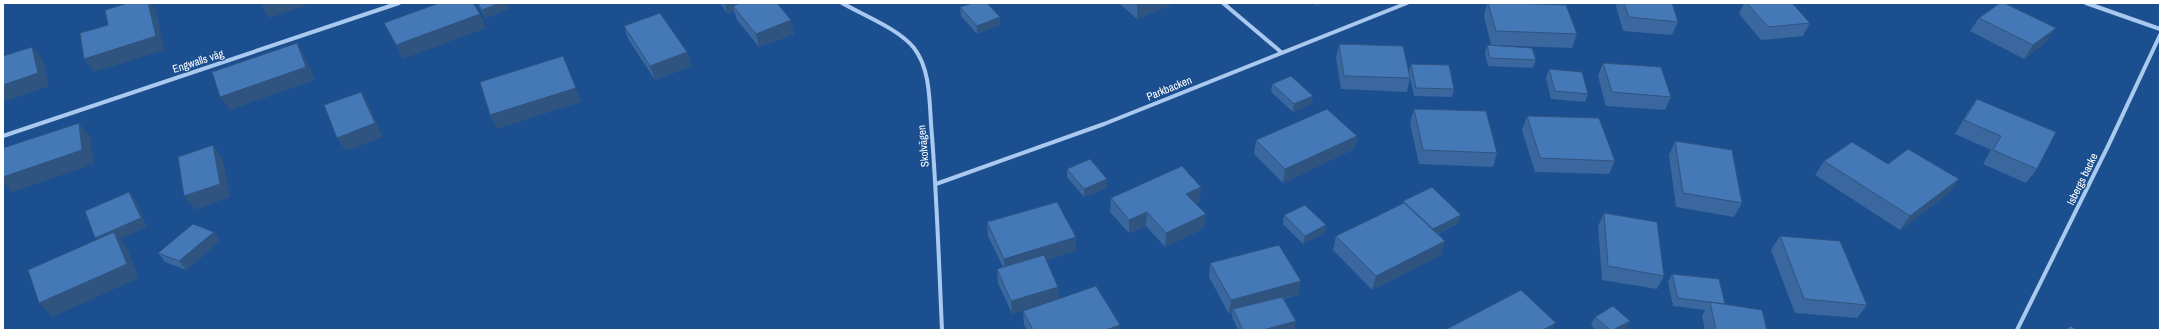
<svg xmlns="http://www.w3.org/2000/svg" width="2163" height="333" font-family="'Archivo Narrow',sans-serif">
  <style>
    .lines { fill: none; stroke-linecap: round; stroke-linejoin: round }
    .street { stroke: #a9c9ee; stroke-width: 4 }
    .wall { fill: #3a679d }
    .shaded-wall { fill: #305480 }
    .building { fill: #4478b7; stroke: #305480 }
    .labels { text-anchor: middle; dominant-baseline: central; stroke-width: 3; stroke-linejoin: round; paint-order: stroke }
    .street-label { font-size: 11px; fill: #fff; stroke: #1b4f8f }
  </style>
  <rect width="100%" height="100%" fill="#1b4f8f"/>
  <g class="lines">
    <path class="street" d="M842,3C863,15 899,29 914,48C932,71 929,108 932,136C937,200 939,265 942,330
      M1223,3L1281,52
      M2086,3L2160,29
      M3,136L399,3
      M936,184L1104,124L1407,3
      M2017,330L2109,144L2160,35"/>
  </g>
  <path class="wall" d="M477,3H506L509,9L485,18Z
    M720,3H777L794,34L759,47L737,20L734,11L727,13Z
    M1119,3H1172V4L1137,19Z
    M1314,3H1325L1317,6Z
    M1487,3H1508L1577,34L1572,48L1491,45L1484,16Z
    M1617,3H1672L1678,22L1672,35L1623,31L1616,6Z
    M1744,3H1792L1810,23L1803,36L1761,40L1739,14Z
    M960,7L1000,25L977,34L961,16Z
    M1979,18L2046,42L2024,59L1970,31Z
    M624,26L687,52L691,66L655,80L628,39Z
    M1339,44L1409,72L1411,64L1454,89L1452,97L1414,96L1410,78L1407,92L1341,89L1336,58Z
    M1487,45L1536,60L1533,68L1488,66L1485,54Z
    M1603,63L1671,97L1665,110L1606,106L1598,76Z
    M1549,69L1588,94L1585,102L1551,99L1546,78Z
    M1272,84L1313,96L1311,104L1293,112L1271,92Z
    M1977,99L2037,169L2026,183L1983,164L1991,150L1955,134L1967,113Z
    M1414,109L1497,153L1493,167L1419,164L1410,123Z
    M1527,116L1615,161L1609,174L1535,172L1522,130Z
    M1357,136L1354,149L1283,183L1254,154L1256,140Z
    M1675,141L1742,203L1734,217L1676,207L1669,155Z
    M1824,161L1949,193L1900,230L1815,175Z
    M1067,169L1107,188L1084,197L1067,177Z
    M1111,198L1200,201L1195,203L1204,228L1165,247L1146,226L1129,233L1110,212Z
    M1403,201L1461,215L1458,223L1438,234L1445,241L1441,255L1372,290L1333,250L1336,236L1402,204Z
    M1604,213L1664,276L1657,289L1602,280L1598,226Z
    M1284,215L1325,233L1303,244L1283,224Z
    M987,222L1076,237V251L1046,260L1059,299L1120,325V330H1027L1024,325L1023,311L1032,308L1012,314L998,283L997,269L1003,267L988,236Z
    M1780,236L1867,305L1857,318L1795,313L1771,250Z
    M220,241L186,270L165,262L158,253Z
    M1210,263L1299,294L1284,299L1296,321L1294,329L1292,330H1238L1232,317V313L1229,314L1209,277Z
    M1672,274L1725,304L1767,330H1705L1702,316L1705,310L1673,306L1668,282Z
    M1595,317L1626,329L1623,330H1596L1591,325Z"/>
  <path class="shaded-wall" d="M148,3H151L156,11L165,50L94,72L84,59Z
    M264,3H313L269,18L261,4Z
    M500,3H506L509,9L485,18L482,10Z
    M731,3H756L733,6L734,11L727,13L725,5Z
    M1142,3H1172V4L1137,19V5Z
    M1318,3H1325L1317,6Z
    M480,14L486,28L403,59L396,45Z
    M1000,17V25L977,34V26Z
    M791,20L794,34L759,47L756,34Z
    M2056,28L2046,42L2024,59L2033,45Z
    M297,43L305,57L315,80L230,110L220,97Z
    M32,47L43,60L49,86L3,102V85Z
    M687,52L691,66L655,80L650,66Z
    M563,56L581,102L497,129L490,115Z
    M361,92L369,105L383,137L346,151L337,138Z
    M1313,96L1311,104L1293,112L1294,104Z
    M79,123L90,137L94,164L12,192L3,182V177Z
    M1357,136L1354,149L1283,183L1285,169Z
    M213,145L223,159L230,197L195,210L184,196Z
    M1107,179V188L1084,197V189Z
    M1959,179L1949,193L1900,230L1910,216Z
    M1201,187L1200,201L1185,207L1186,194Z
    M129,192L136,201L147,227L120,239L126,246L139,278L52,317L39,303L103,246L95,238Z
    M1147,212L1146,226L1129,233V220Z
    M1206,214L1204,228L1165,247L1166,233Z
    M1461,215L1458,223L1430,238L1432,229Z
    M1326,225L1325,233L1303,244L1305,236Z
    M214,232L220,241L186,270L179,261Z
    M1076,237V251L1005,272L1004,259Z
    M1445,241L1441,255L1372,290L1376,276Z
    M1301,281L1299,294L1235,312L1233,309L1232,313L1229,314L1231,300Z
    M1058,287L1059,300L1012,314L1011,301Z
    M1296,321L1294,329L1292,330H1263Z
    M1630,321L1626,329L1623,330H1613Z
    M1556,323L1553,330H1543Z
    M1120,325V330H1106Z"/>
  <path class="building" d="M128,3H148L156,36L84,59L80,33L108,25L105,10Z
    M439,3H473L480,14L396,45L384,23Z
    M478,3H500L482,10Z
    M724,3H731L725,5Z
    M741,3H777L791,20L756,34L733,6Z
    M973,3H987L1000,17L977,26L960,7Z
    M1135,3H1142L1137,5Z
    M1488,3H1508L1566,5L1577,34L1496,31Z
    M1624,3H1672L1678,22L1629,17Z
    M1747,3H1792L1810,23L1768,27Z
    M2000,3H2004L2056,28L2033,45L1979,18Z
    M660,13L687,52L650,66L624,26Z
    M297,43L306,67L220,97L212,72Z
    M1339,44L1403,46L1410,78L1344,76Z
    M1487,45L1532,48L1536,60L1490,58Z
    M32,47L38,73L3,85V56Z
    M563,56L576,88L490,115L480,82Z
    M1603,63L1661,67L1671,97L1612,92Z
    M1411,64L1449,65L1454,89L1416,88Z
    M1549,69L1582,72L1588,94L1555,91Z
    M1291,76L1313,96L1294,104L1272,84Z
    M361,92L375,123L337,138L324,105Z
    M1977,99L2056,132L2037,169L1993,150L2001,136L1964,120Z
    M1327,109L1357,136L1285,169L1256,140Z
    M1414,109L1486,111L1497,153L1423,150Z
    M1527,116L1599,118L1615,161L1540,158Z
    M79,123L82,150L3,177V148Z
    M1675,141L1732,150L1742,203L1683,193Z
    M1852,142L1888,164L1908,149L1959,179L1910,216L1824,161Z
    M213,145L220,184L184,196L178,157Z
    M1090,159L1107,179L1084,189L1067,169Z
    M1182,166L1201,187L1186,194L1206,214L1166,233L1147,212L1129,220L1111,198Z
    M1432,187L1461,215L1433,229L1403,201Z
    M129,192L141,218L95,238L85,211Z
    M1057,202L1076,237L1004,259L987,222Z
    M1404,203L1445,241L1376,276L1336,236Z
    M1305,205L1326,225L1305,236L1284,215Z
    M1604,213L1657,222L1664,276L1608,266Z
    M193,224L214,232L179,261L158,253Z
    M114,232L127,264L39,303L28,270Z
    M1780,236L1840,241L1867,305L1804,299Z
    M1279,245L1301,281L1231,300L1210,263Z
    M1044,255L1058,287L1011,301L997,269Z
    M1672,274L1719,279L1725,304L1678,298Z
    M1096,286L1120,325L1106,330H1033L1023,311Z
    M1521,290L1556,323L1543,330H1445Z
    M1282,297L1296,321L1263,330H1243L1233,309Z
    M1710,302L1762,310L1767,330H1716Z
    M1613,306L1630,321L1613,330H1610L1595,317Z
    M2070,326L2078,330H2067Z"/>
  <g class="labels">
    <g class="street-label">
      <text transform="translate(198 61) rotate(-18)">Engwalls väg</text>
      <text transform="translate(1169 88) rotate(-22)">Parkbacken</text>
      <text transform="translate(923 146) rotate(-95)">Skolvägen</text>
      <text transform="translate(2082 179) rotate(-64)">Isbergs backe</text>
    </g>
  </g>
  <rect width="2163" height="333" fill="none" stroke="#ffffff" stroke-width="8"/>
</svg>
